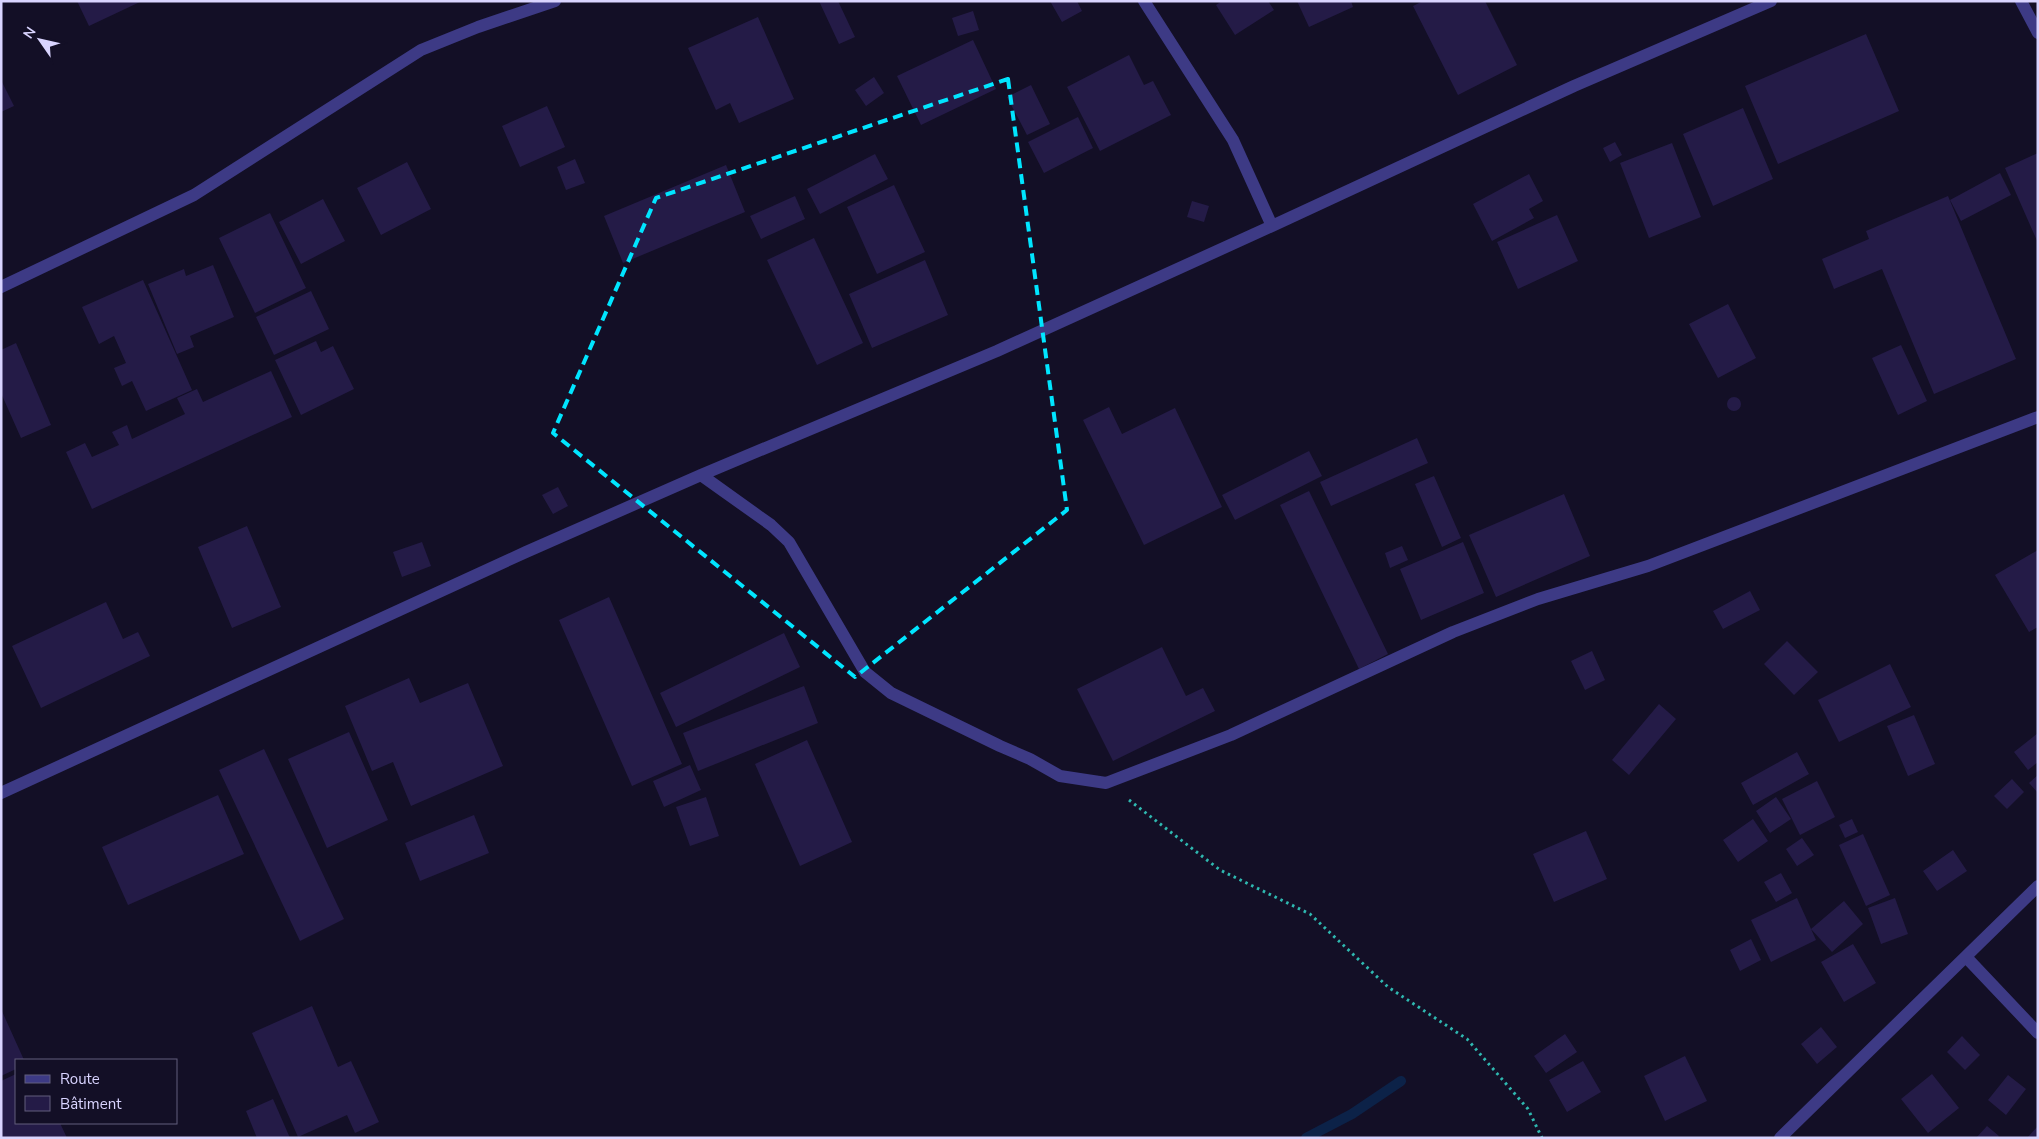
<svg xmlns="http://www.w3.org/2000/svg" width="2039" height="1139" font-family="'Nunito Sans',sans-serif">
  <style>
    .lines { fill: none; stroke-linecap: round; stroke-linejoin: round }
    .stream { stroke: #0c2248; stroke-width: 10 }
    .building { fill: #241b47 }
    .path { stroke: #2fb8b0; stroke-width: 3; stroke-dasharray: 2.5 4; stroke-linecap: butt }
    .minor { stroke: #3d3a85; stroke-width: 12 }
    .marked { fill: none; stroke: #00e5ff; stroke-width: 4; stroke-dasharray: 10 6; stroke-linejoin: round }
  </style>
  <rect width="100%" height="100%" fill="#130f26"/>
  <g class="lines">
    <path class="stream" d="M1306,1138L1352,1114L1401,1081"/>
  </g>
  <path class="building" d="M77,1H142L89,26Z
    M819,1H838L855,37L839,44Z
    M1050,1H1077L1082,11L1062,22Z
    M1222,1H1268L1274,10L1235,35L1216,5Z
    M1297,1H1351L1353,7L1309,27Z
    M1423,1H1485L1517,65L1458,95L1413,6Z
    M973,11L979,30L958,36L952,18Z
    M758,17L794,99L739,123L730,103L716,110L688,48Z
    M1866,34L1899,111L1778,164L1745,86Z
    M973,40L996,89L921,125L897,76Z
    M1129,55L1144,85L1153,81L1171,115L1100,151L1067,87Z
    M874,77L884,93L866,106L855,90Z
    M1,80L14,106L1,112Z
    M1031,85L1050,124L1027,135L1007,97Z
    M547,106L565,147L520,167L502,126Z
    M1743,108L1773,179L1713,206L1683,134Z
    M1078,117L1093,148L1044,173L1028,142Z
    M1615,142L1622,155L1610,162L1603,148Z
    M1672,143L1701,217L1649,238L1620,163Z
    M2038,153V243L2005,168Z
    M875,154L888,179L820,214L807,189Z
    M575,159L585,183L566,190L557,167Z
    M407,162L431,209L381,235L357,188Z
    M726,165L745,212L623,263L604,216Z
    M2000,173L2011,195L1961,221L1950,200Z
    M1529,174L1543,201L1529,209L1534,218L1492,241L1473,204Z
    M894,185L925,252L877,274L847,207Z
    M795,196L805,219L761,239L750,216Z
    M1948,196L2016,359L1934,394L1882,269L1834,289L1822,259L1869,239L1866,231Z
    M323,199L345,241L301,264L279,222Z
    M1192,201L1209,206L1204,222L1187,217Z
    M270,213L306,288L255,313L219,238Z
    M1557,215L1578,261L1518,289L1497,242Z
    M814,238L863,343L817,365L767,260Z
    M925,260L948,315L872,348L849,294Z
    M213,265L234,317L190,336L194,347L177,354L148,284L184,269L186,276Z
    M143,280L192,390L146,411L132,381L122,386L114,368L126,363L114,336L99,344L82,307Z
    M311,291L329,329L274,355L256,317Z
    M1728,304L1756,358L1718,378L1689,324Z
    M316,341L321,352L333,346L354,389L301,415L275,360Z
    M16,343L51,425L21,438L1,393V350Z
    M1901,345L1927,401L1898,415L1872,358Z
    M271,371L292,417L92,509L66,452L85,443L92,457L119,445L112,432L127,425L132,439L185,414L177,398L197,389L203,402Z
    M1727 404a7 7 0 1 1 14 0a7 7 0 1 1-14 0Z
    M1109,407L1122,434L1175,408L1222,507L1144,545L1083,420Z
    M1417,438L1428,463L1331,506L1320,482Z
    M1309,451L1322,476L1235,520L1222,495Z
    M1434,476L1461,538L1442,547L1415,484Z
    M558,487L568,506L553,514L542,495Z
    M1309,491L1388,654L1359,669L1280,505Z
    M1564,494L1590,556L1496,597L1469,535Z
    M247,526L281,607L232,628L198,547Z
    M422,542L431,566L402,577L393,552Z
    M1463,542L1484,593L1421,620L1400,569Z
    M1402,546L1408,560L1390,568L1385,553Z
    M2038,550V627L2029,632L1995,575Z
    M1750,591L1760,610L1723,629L1713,611Z
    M609,597L682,764L632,786L559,620Z
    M106,602L123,639L138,632L150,656L41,708L12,646Z
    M784,633L800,667L676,727L660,693Z
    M1787,641L1818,672L1794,695L1764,664Z
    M1162,647L1186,696L1203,688L1215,711L1113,761L1077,689Z
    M1592,651L1605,680L1585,690L1571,661Z
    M1890,664L1911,707L1839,742L1818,700Z
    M409,678L420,703L468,683L503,766L411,806L393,762L372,771L345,706Z
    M804,686L818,723L698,771L683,733Z
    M1659,704L1676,719L1629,775L1612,760Z
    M1914,715L1935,764L1908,776L1887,726Z
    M349,732L388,820L327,848L288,759Z
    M2038,733V762L2028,770L2014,752Z
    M807,740L852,842L800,866L755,764Z
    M264,749L344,919L300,941L219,770Z
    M1797,752L1809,774L1753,805L1741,783Z
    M690,765L701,790L664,807L653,781Z
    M2038,775V793L2029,783Z
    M2012,779L2024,792L2007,809L1994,796Z
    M1817,781L1835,817L1800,835L1782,799Z
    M218,795L244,854L128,905L102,847Z
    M706,797L719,836L690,846L676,807Z
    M1776,797L1791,819L1770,833L1756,811Z
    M474,815L489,853L420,881L405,843Z
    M1753,819L1768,841L1738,862L1723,840Z
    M1852,819L1858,832L1845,838L1839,825Z
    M1586,831L1607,879L1554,902L1533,854Z
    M1863,834L1890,895L1866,906L1839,845Z
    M1802,838L1814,855L1797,866L1786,849Z
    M1953,850L1967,871L1937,891L1923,871Z
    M1781,873L1792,893L1776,902L1764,882Z
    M1797,898L1816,940L1771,962L1751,920Z
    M1895,898L1908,934L1881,944L1868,908Z
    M1844,901L1863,924L1832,952L1811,929Z
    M1751,939L1761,960L1740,971L1730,950Z
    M1853,944L1876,983L1844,1002L1821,962Z
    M312,1006L338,1067L351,1061L379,1122L355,1133L347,1115L298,1137L252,1033Z
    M1,1009L24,1060H16V1069L1,1076Z
    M1821,1027L1837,1047L1817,1064L1801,1044Z
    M1565,1034L1577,1052L1546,1073L1534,1056Z
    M1962,1036L1980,1055L1965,1070L1947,1052Z
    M1685,1056L1707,1101L1665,1121L1644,1076Z
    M1583,1061L1601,1092L1567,1112L1549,1080Z
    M16,1074V1123H60L67,1138H1V1081Z
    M1932,1074L1959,1108L1928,1133L1901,1099Z
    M2008,1075L2026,1089L2006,1115L1988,1100Z
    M273,1099L290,1138H257L246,1111Z
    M1987,1126L1999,1136L1997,1138H1976Z
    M2038,1126V1138H2027Z"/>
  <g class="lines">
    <path class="path" d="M1129,800L1220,870L1310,914L1388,987L1467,1039L1528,1109L1542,1138"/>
    <path class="minor" d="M1144,1L1233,140L1272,226
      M2021,1L2038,33
      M1,287L194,195L421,50L478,27L555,1
      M701,475L771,525L789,542L865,672L891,693L1000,746L1030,759L1060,776L1106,783L1231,735L1453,632L1538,599L1648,566L2038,417
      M1,793L526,552L701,475L997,351L1272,226L1574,86L1771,1
      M1966,957L2038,1033
      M1780,1138L2038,886"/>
  </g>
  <path class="marked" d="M1008,79L1067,510L855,677L553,433L656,198Z"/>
  <rect width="2039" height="1139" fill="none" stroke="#d9d4ff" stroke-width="5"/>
  <rect x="15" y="1059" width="162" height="65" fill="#130f26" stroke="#625e7d"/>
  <rect x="25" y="1075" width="25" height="8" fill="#3d3a85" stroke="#625e7d"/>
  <text x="60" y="1084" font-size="15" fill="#d9d4ff">Route</text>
  <rect x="25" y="1096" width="25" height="15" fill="#241b47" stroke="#625e7d"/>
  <text x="60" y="1109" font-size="15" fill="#d9d4ff">Bâtiment</text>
  <g transform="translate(40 40) rotate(304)" stroke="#130f26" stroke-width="4" paint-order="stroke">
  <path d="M0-4L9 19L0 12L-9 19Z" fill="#d9d4ff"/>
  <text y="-8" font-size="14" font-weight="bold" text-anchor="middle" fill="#d9d4ff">N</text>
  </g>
</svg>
